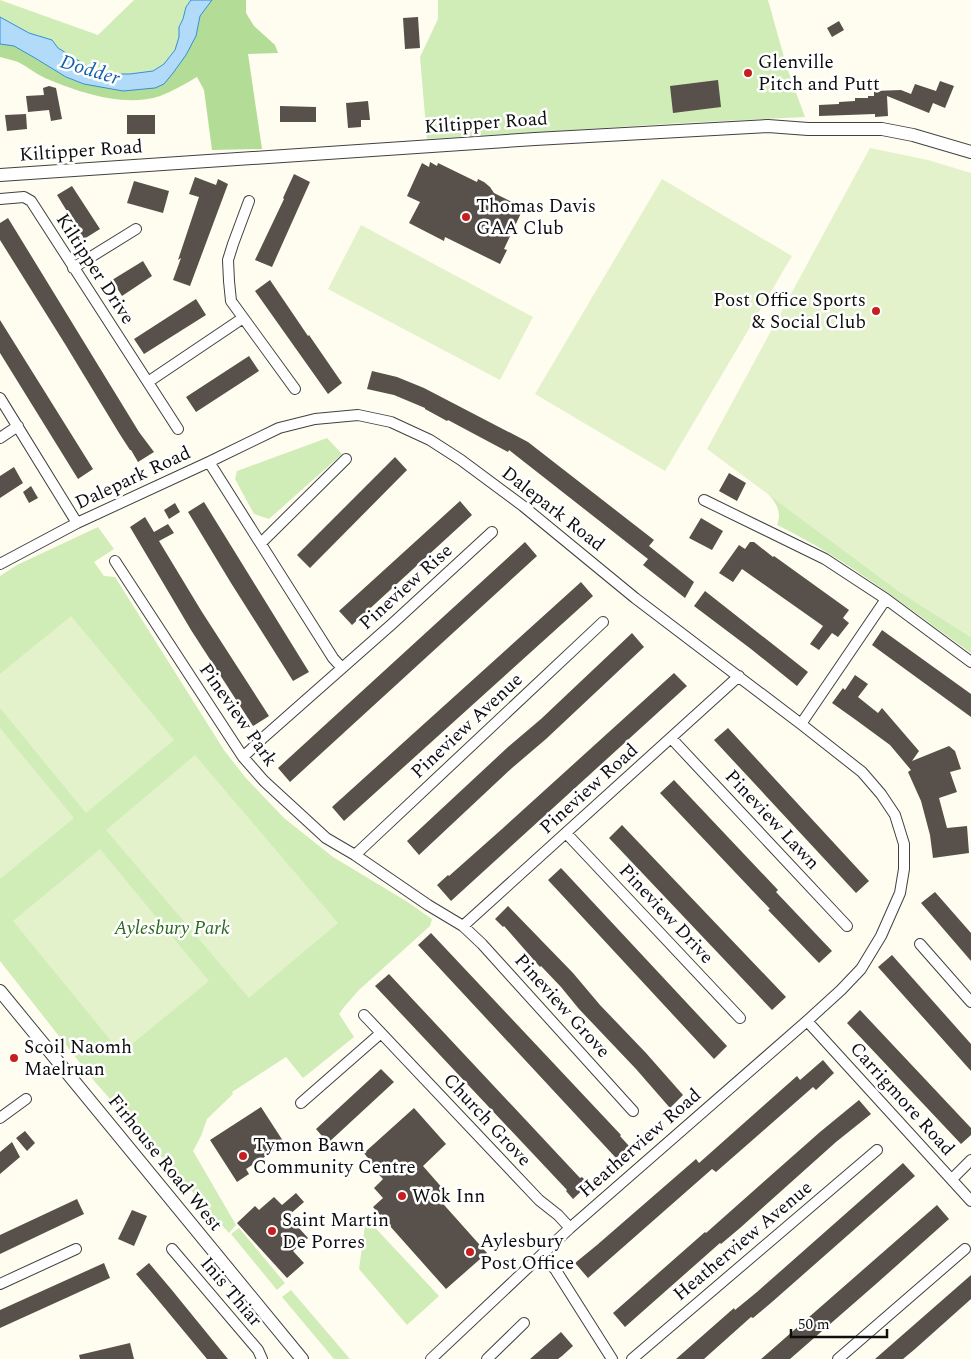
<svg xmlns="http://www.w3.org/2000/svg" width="971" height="1359" font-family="Spectral,serif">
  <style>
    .green { fill: #d0ecb7 }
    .forest { fill: #b3dd96 }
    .pitch { fill: #e3f2ca }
    .water { fill: #b2dbf9; stroke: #358ed4 }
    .building { fill: #58504a }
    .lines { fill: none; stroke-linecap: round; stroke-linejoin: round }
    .minor-casing { stroke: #414141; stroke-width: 12 }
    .tertiary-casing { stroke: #414141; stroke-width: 14 }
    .minor { stroke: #fff; stroke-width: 10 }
    .tertiary { stroke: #fff; stroke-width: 12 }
    .poi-dot { fill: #c61f20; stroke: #fff; stroke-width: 2 }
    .labels { text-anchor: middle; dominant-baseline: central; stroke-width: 5; stroke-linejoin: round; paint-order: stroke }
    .poi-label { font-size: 19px; fill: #0e0e0e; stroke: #fff; text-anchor: start }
    .street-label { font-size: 19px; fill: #0e0e0e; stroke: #fff }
    .park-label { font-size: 19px; font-style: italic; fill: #286a1b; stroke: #fff }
    .water-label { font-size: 20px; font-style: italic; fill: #115fa7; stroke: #fff }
  </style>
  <rect width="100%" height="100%" fill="#fffdf0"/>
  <path class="green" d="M0,0L98,35L134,0H191L186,7L183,19L179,26V37L175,50L164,64L153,71L130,74H114L89,67L58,48L52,40L29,33L0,17Z
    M438,0H768L787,68L805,117L682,123L427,139L420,57L438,19Z
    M327,438L342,454L269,519L254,514L235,479L237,471Z
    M768,494L900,592L971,637V653C908,608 847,559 777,525C782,513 777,503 768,494Z
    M98,527L114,549L94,562L104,576L115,577L224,750L245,777L284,818L333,857L406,901L432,919L430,926L359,990L344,1007L339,1014L354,1037L303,1078L286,1057L232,1092L233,1094L207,1119L201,1136L193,1151L236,1225L229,1233L95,1082L0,961V576L17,565Z
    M366,1218L439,1296L407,1325L359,1269Z
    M239,1228L285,1283L277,1290L231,1234Z
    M291,1290L350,1359H334L282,1297Z"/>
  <path class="forest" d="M212,0H246V13L254,26L275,45L278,53L248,54L262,149L212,150L204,90L197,77C185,84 173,91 160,96C124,108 78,92 45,78C36,74 28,67 18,62C13,60 6,59 0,57V44L14,46L35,58L66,77L84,84L155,88L196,36L200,16Z"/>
  <path class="pitch" d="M870,148L928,160L971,173V637L900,592L707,449Z
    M662,179L792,256L665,471L535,394Z
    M361,225L533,317L500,380L328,289Z
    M71,616L174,740L86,813L0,708V674Z
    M0,728L74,818L0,879Z
    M195,755L338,923L249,998L106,830Z
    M100,849L209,981L121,1053L13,921Z"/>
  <path class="water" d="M191,0H212L200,16L196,36L186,55L173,73L164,84L155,88L123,91L84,84L66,77L35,58L14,46L0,44V17L29,33L52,40L58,48L89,67L114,74H130L153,71L164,64L175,50L179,37V27L183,19L186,7Z"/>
  <path class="building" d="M418,17L420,48L405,49L403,18Z
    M839,21L844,30L832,37L827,28Z
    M718,80L721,107L673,113L670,86Z
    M940,81L954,86L945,108L933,103L929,113L887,96L888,116L875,117V114L819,116V105L839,104V102L855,101V98H868V96H874V91L901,90L911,94L915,84L936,91Z
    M49,86L56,88L62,119L51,121L49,110L28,112L26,96L44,95L43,88Z
    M368,101L370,120H361V127L348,128L346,103Z
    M280,106L316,107V122H280Z
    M26,114L27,129L7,131L5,115Z
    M127,115H155V134H127Z
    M430,162L437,166L438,163L477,182L478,179L484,182L490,187L494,193L514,203L512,207L522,211L504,249L507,250L500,264L445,237L444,241L409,223L420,202L407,196L422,163L429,167Z
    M294,174L310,182L272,267L255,260L284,199L283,198Z
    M195,177L216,185L218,179L228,184L190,286L173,280L181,258L178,260L199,197L189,194Z
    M134,181L169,191L163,213L127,203Z
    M72,186L100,229L84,239L57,195Z
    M8,218L139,432L154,452L138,462L131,450H130L119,433L65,344L0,240V223Z
    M143,261L152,276L122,296L112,280Z
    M270,280L308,336L309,335L342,383L328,394L255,291Z
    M196,299L206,315L144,354L134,339Z
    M0,320L93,469L78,479L0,353Z
    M249,356L259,371L196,412L186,397Z
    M372,371L397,377L424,388L528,442L654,540L649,546L694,582L685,598L643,565L648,559L509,450L508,452L448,420L447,421L425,409V408L394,395L367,389Z
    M395,457L407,470L310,568L297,555Z
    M14,467L23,483L0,498V476Z
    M729,473L746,483L737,501L719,491Z
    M31,486L38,498L29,503L23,492Z
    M460,501L472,515L352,625L339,611Z
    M204,502L309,672L293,681L231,583L188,512Z
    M175,503L180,512L169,519L164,510Z
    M145,517L154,532L168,524L174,533L159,541L202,612L269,716L253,726L191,630L130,527Z
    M701,518L723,531L712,550L689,538Z
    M525,542L537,556L290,782L278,768Z
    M750,542H754L773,557L774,556L849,610L843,618L849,623L838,637L832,633L819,650L810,644L823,626L742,569L733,582L719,573L739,545L745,549Z
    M581,582L593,596L344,821L332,807Z
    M705,591L808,672L797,686L751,649L694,606Z
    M882,630L971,694V717L872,645Z
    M632,633L644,647L546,739L512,768L419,855L407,841L508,747L541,719Z
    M674,673L687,686L451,901L437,885L448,875L449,876L502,829Z
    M855,675L868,684L858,697L878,713L882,708L919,751L912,761L949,746L955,751L961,769L950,772L957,792L939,798L947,828L967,826L969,853L933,858L930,835L921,801L908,772L911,770L890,745L856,720L832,703L843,688L845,690Z
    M728,728L869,881L856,893L714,740Z
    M674,780L778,890L776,892L832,951L819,963L768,910L770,909L660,793Z
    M622,825L786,997L772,1010L609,838Z
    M561,868L727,1046L714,1059L548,880Z
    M935,892L971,933V961L921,903Z
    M508,906L573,973L600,1005L646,1053L683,1095L670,1108L636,1069L579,1009L561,987L541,966L540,967L504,926L503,927L495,919Z
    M431,933L621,1135L620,1136L629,1146L616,1158L418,945Z
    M892,955L971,1044V1071L878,967Z
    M389,974L580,1178L582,1177L589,1184L573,1199L566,1191L567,1190L375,986Z
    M860,1010L971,1128V1135L961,1144L847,1023Z
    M823,1060L834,1073L816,1090L813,1087L716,1172L712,1169L588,1278L575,1263L597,1245L696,1159L699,1163L797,1076L800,1080Z
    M381,1069L394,1082L328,1143L316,1129Z
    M859,1100L871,1114L836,1142L740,1228L721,1244L720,1243L625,1327L613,1313L705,1232L706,1233L724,1217L820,1132Z
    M261,1107L285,1144L246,1169L249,1174L237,1182L210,1140Z
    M414,1108L446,1144L423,1166L444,1190L437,1197L487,1253L446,1289L373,1207L383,1198L374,1188L383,1179L368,1163L370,1161L364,1153Z
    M25,1131L35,1143L27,1151L16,1138Z
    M12,1142L20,1157L0,1174V1152Z
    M903,1163L915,1176L772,1302L753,1318L751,1317L704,1359H676L734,1308L735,1310L757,1292Z
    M296,1193L304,1202L288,1216L308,1238L293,1251L304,1263L287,1278L237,1223L255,1206L259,1210L274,1197L282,1205Z
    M77,1199L84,1214L0,1254V1235Z
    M937,1205L949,1219L876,1284L790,1359H761Z
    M132,1210L147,1216L134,1246L118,1239Z
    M104,1263L110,1278L0,1328V1310Z
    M149,1263L171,1289L228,1359H207L153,1294L136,1274Z
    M971,1275V1299L915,1349L903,1359H875Z
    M561,1332L573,1346L562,1356L558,1359H530Z
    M130,1343L134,1359H80L79,1355Z"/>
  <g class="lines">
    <g class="minor-casing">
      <path id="minor" d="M0,199L24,197L31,201L178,429
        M249,201L233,244L228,260L229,281L231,301L295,389
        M73,268L136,229
        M148,382L243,318
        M0,398L77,523
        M0,438L18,426
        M209,462L333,658L342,668
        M704,500L825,559L886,599L971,662
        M261,543L346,459
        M115,561L243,757L264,781L326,838L355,855L428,905L463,926L482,944L633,1111
        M0,564L77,523L209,462L279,428L315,419L358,415L391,422L430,440L461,460L523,506L635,598L801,724L862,772L881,794L895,815L904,844V869L900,893L881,936L861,969L841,990L807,1021L570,1228L431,1359
        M801,724L886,599
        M671,738L847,926
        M243,757L264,737L392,624L492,532
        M566,833L740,1018
        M355,855L603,622
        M463,926L739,676
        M920,944L971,1002
        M364,1015L539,1200L558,1215L570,1228
        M807,1021L971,1201
        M301,1103L381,1033
        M0,1118L26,1099
        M952,1179L971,1160
        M172,1249L258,1350L262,1359
        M541,1256L555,1269L612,1359
        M0,1284L76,1249
        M487,1359L524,1323
        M632,1359L877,1150
        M838,1359L965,1249"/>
    </g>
    <g class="tertiary-casing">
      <path id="tertiary" d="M0,175L535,139L768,126L808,129H882L913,135L971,152
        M0,991L302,1359"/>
    </g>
    <use href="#minor" class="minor"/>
    <use href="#tertiary" class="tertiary"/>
  </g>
  <g class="poi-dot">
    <circle cx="748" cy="73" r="5"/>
    <circle cx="466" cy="217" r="5"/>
    <circle cx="876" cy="311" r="5"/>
    <circle cx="14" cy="1058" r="5"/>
    <circle cx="243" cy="1156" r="5"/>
    <circle cx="402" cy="1196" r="5"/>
    <circle cx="272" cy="1231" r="5"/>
    <circle cx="470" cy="1252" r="5"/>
  </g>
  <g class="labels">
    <g class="poi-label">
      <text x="758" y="62">Glenville<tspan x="758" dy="22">Pitch and Putt</tspan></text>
      <text x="476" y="206">Thomas Davis<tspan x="476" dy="22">GAA Club</tspan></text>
      <text x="866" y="300" text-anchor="end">Post Office Sports<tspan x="866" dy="22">&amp; Social Club</tspan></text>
      <text x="24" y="1047">Scoil Naomh<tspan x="24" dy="22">Maelruan</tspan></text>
      <text x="253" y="1145">Tymon Bawn<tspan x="253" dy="22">Community Centre</tspan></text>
      <text x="412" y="1196">Wok Inn</text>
      <text x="282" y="1220">Saint Martin<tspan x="282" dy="22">De Porres</tspan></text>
      <text x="480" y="1241">Aylesbury<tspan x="480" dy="22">Post Office</tspan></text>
    </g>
    <g class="street-label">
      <text transform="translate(486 123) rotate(-4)">Kiltipper Road</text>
      <text transform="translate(81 151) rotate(-4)">Kiltipper Road</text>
      <text transform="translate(95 269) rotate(57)">Kiltipper Drive</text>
      <text transform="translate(133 478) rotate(-25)">Dalepark Road</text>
      <text transform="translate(553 509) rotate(38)">Dalepark Road</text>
      <text transform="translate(406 587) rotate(-42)">Pineview Rise</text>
      <text transform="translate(238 715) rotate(55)">Pineview Park</text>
      <text transform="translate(467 726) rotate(-43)">Pineview Avenue</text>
      <text transform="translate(589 789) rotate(-42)">Pineview Road</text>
      <text transform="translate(772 820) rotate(47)">Pineview Lawn</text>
      <text transform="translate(666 914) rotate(47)">Pineview Drive</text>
      <text transform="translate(562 1006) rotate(48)">Pineview Grove</text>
      <text transform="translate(902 1099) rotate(48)">Carrigmore Road</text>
      <text transform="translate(487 1120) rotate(47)">Church Grove</text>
      <text transform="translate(640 1143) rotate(-41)">Heatherview Road</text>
      <text transform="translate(165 1163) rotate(51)">Firhouse Road West</text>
      <text transform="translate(743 1241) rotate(-40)">Heatherview Avenue</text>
      <text transform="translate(231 1292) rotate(50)">Inis Thiar</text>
    </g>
    <g class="park-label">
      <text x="172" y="928">Aylesbury Park</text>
    </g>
    <g class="water-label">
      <text transform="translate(90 70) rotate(17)">Dodder</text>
    </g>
  </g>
  <path d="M791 1329v8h96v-8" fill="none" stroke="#0e0e0e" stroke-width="2.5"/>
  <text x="798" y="1329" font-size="15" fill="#0e0e0e" stroke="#ffffff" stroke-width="4" paint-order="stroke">50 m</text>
</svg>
